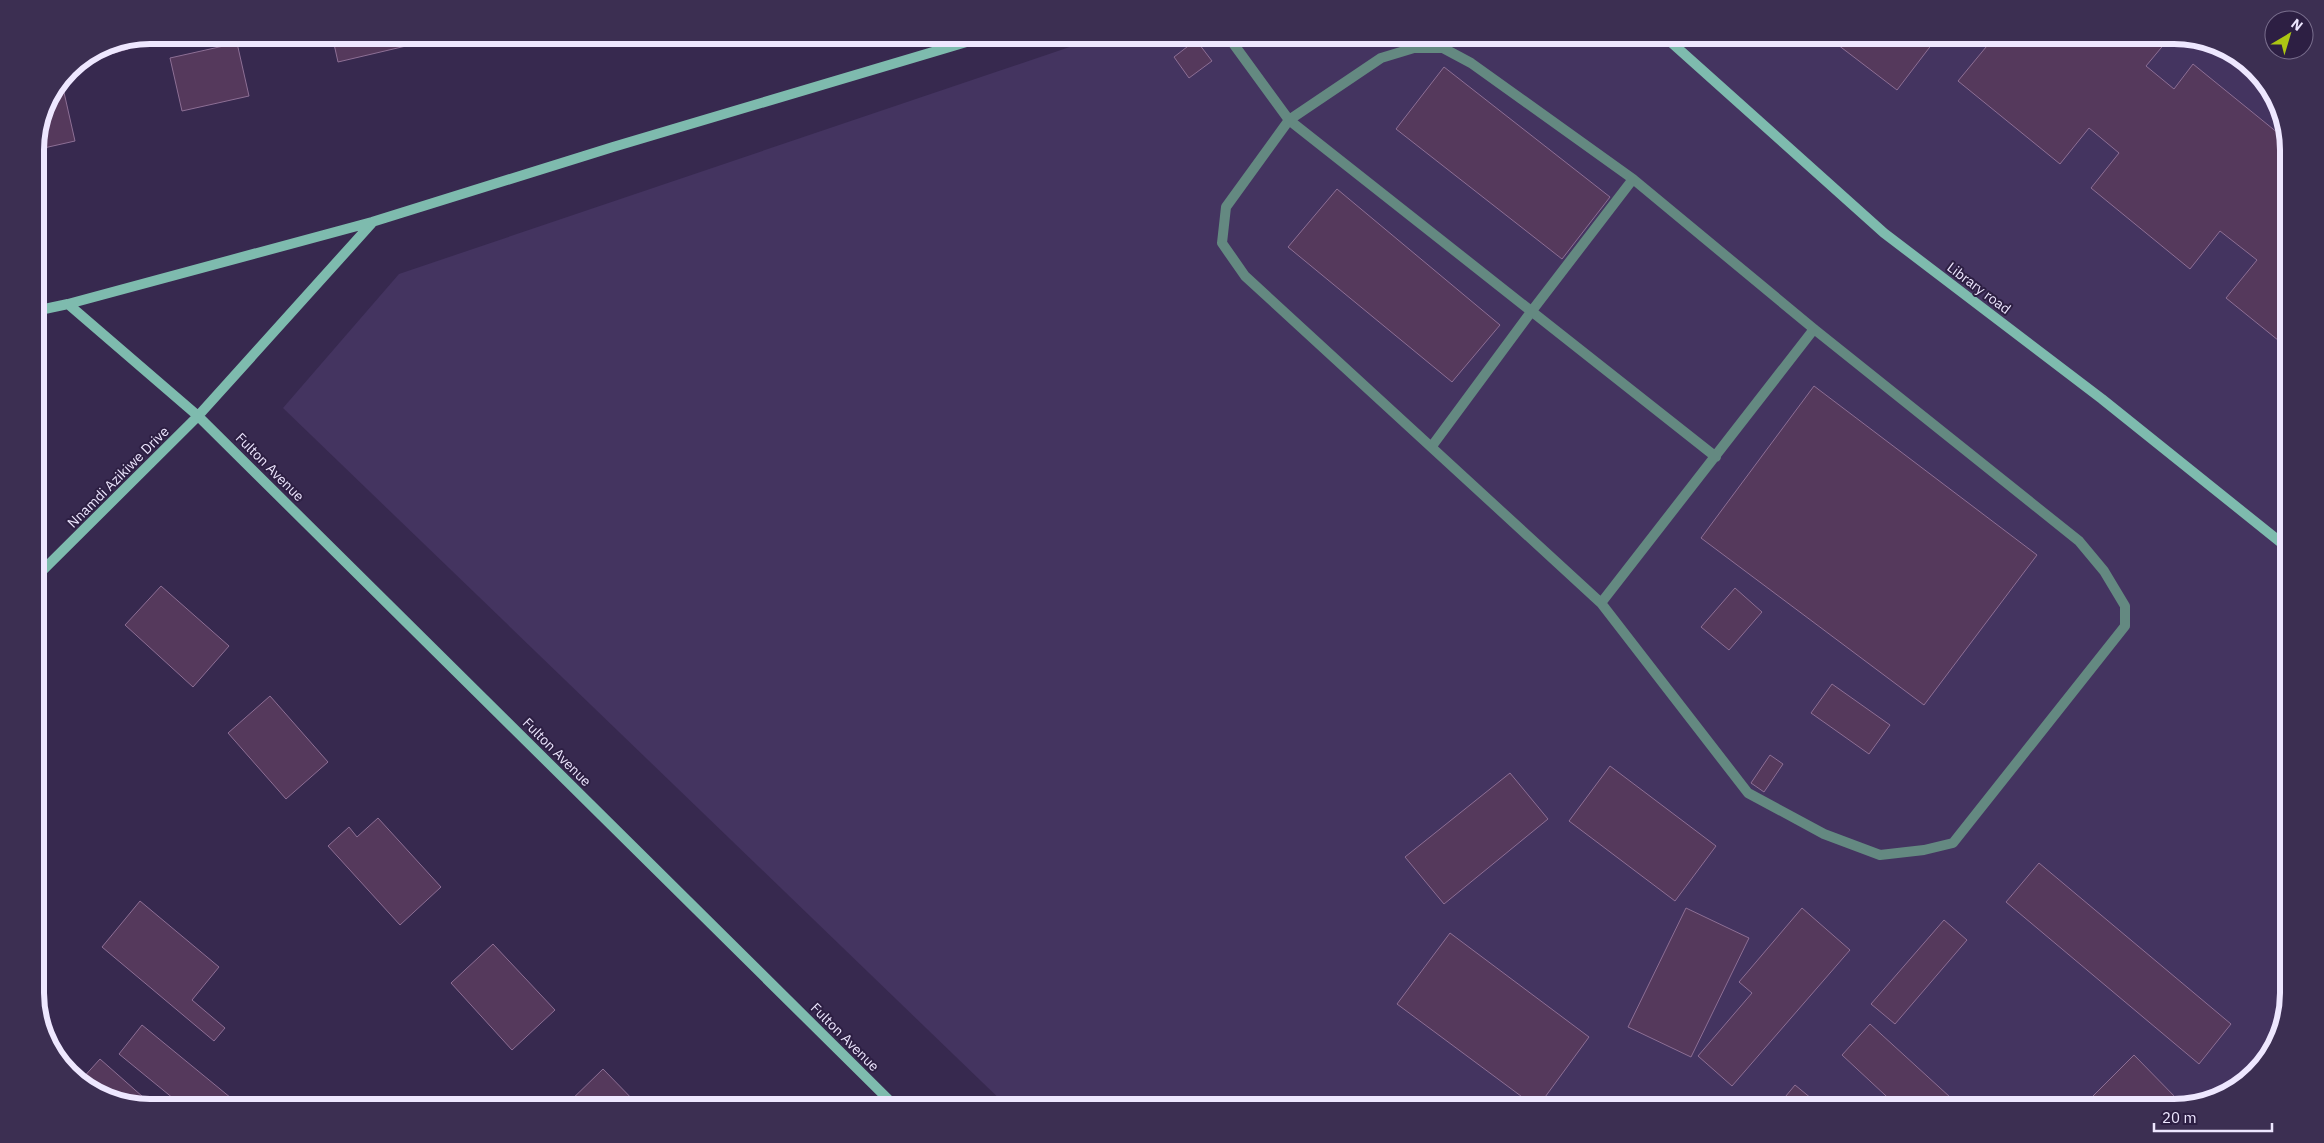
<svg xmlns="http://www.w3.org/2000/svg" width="2324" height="1143" font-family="'IBM Plex Sans',sans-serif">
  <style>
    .built { fill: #443460 }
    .building { fill: #55395c; stroke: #8d6f95 }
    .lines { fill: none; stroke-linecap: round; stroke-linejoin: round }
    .lane { stroke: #648981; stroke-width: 10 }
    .secondary { stroke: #7ebbae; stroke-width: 10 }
    .labels { text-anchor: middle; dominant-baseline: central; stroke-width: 4; stroke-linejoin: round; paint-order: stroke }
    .street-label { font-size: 14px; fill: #eee7ff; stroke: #2d1f43 }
    .rim { fill: none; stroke: #eee7ff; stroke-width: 6 }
  </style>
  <rect width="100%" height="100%" fill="#37294f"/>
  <path class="built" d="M1105,35H2175L2225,47L2270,86L2289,142V994L2277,1044L2238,1089L2175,1108H1009L283,408L399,274Z"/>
  <path class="building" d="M332,35H403L406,46L338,62Z
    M1825,35H1939L1897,90Z
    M1996,35H2157L2166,42L2146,66L2174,89L2193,64L2289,142V162L2280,172L2289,179V349L2226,298L2257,260L2220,231L2190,269L2091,188L2119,153L2089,128L2060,164L1958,81Z
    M125,40L128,49L80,63V61L106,44Z
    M1196,40L1212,61L1189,78L1174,57Z
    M237,43L249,96L182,111L170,58Z
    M1444,67L1610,197L1562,259L1396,129Z
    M63,88L75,141L35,150L44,105L54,90Z
    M1337,189L1500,325L1452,382L1288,247Z
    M1814,386L2037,555L1924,705L1701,538Z
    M161,586L229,646L193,687L125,625Z
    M1735,588L1762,612L1729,650L1701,627Z
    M1832,684L1890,725L1869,754L1811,713Z
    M270,696L328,762L286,799L228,733Z
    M1770,755L1783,764L1764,792L1751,783Z
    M1610,766L1716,846L1675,901L1569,821Z
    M1510,773L1548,819L1444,904L1405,857Z
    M378,818L441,887L400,925L328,846L349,827L357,837Z
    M2039,863L2231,1024L2199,1064L2006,902Z
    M140,901L219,967L192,1000L225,1028L214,1041L102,947Z
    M1686,908L1749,938L1691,1057L1628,1027Z
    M1802,908L1850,950L1732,1086L1698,1056L1752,993L1739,982Z
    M1944,920L1967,940L1895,1024L1871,1004Z
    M1450,933L1589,1037L1537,1108L1397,1004Z
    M493,944L555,1010L512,1050L451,983Z
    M1870,1024L1962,1108H1899L1842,1055Z
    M142,1025L231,1098L222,1108H185L119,1054Z
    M2134,1055L2180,1102L2174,1108H2081Z
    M100,1059L143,1097L136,1105L99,1096L81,1080Z
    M603,1069L641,1108H563Z
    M1795,1085L1823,1108H1776Z"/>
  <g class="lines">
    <path class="lane" d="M1227,35L1289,120L1716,457
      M1414,48H1443L1471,63L1633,179L1814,329L2079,541L2104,571L2125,606V626L1953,843L1924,850L1880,855L1824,834L1748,793L1601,603L1245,276L1222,243L1226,207L1289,120L1381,58Z
      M1432,446L1531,312L1633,179
      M1601,603L1814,329"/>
    <path class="secondary" d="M1663,35L1884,233L2102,399L2289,549
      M68,304L198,416L897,1108
      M35,311L68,304L372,222L613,147L990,35
      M35,578L198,416L372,223"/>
  </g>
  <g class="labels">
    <g class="street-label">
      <text transform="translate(1979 288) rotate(37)">Library road</text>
      <text transform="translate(270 467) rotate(45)">Fulton Avenue</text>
      <text transform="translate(118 477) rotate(-45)">Nnamdi Azikiwe Drive</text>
      <text transform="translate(557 752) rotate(45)">Fulton Avenue</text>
      <text transform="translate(845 1037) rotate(45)">Fulton Avenue</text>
    </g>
  </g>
  <path d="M0 0H2324V1143H0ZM150 44H2174A106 106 0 0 1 2280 150V993A106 106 0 0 1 2174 1099H150A106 106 0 0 1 44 993V150A106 106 0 0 1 150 44Z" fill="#3c2f52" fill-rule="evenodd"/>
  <path class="rim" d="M150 44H2174A106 106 0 0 1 2280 150V993A106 106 0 0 1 2174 1099H150A106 106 0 0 1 44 993V150A106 106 0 0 1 150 44Z"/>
  <g transform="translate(2289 35) rotate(38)"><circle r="24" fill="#2d1f43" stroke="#7a6f8e"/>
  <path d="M0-4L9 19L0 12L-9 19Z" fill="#acc613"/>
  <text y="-8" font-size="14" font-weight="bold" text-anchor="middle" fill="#eee7ff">N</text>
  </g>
  <path d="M2154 1123v8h118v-8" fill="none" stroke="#eee7ff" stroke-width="2.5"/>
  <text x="2162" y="1123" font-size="15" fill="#eee7ff" stroke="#2d1f43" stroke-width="4" paint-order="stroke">20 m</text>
</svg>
